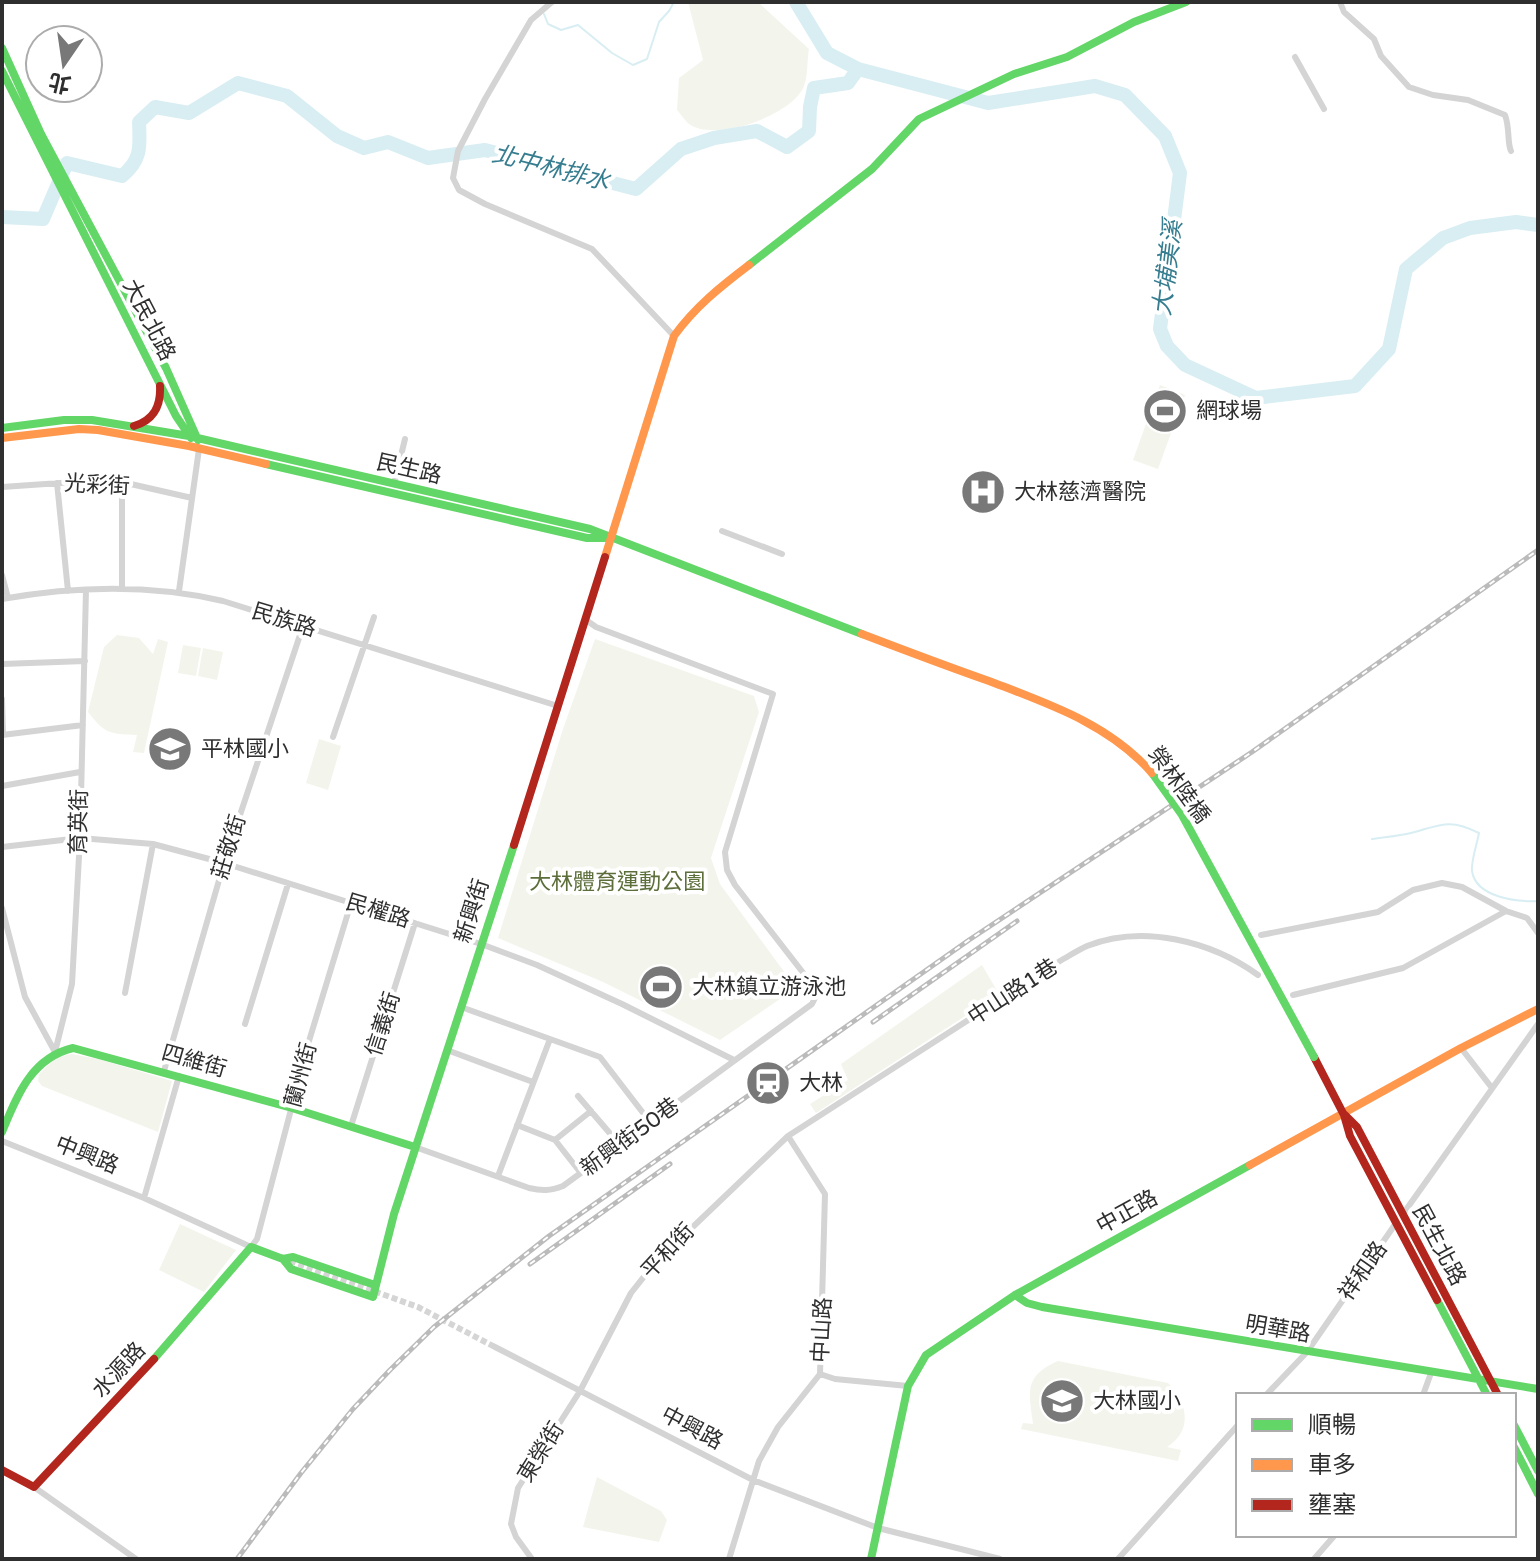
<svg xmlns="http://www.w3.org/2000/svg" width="1540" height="1561" font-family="'Varela Round','Noto Sans TC',sans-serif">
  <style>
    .green { fill: #f3f5ec }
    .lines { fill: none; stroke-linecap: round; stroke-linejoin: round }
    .stream { stroke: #d8eef3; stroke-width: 2 }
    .river { stroke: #d8eef3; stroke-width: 14 }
    .street-tunnel { stroke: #d5d5d5; stroke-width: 6; stroke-dasharray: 6 3; stroke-linecap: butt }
    .street { stroke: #d4d4d4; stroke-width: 6 }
    .fast { stroke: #63d668; stroke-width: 8 }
    .slow { stroke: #ff974d; stroke-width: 8 }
    .jam { stroke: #b3261e; stroke-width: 8 }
    .rail-casing { stroke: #bbb; stroke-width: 5 }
    .rail { stroke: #fff; stroke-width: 2; stroke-dasharray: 6; stroke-linecap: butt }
    .fast-bridge { stroke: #63d668; stroke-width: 8 }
    .slow-bridge { stroke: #ff974d; stroke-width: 8 }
    .labels { text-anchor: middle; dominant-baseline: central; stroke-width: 8; stroke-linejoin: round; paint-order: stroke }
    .street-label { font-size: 22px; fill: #2f2f2f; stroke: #fff }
    .poi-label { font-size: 22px; fill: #2f2f2f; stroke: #fff; text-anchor: start }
    .park-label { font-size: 22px; fill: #5c6e3a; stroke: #fff }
    .water-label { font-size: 24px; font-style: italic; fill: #367d90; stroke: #fff }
  </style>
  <rect width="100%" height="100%" fill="#fff"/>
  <path class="green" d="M688,2H758L809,49C807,60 808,75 804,86C793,115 715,143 689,124C685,121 681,114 677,110L679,78L703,60Z
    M1160,385L1185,395L1158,469L1133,460Z
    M117,635L139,638L153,654L158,639L168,642L144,753L133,752L137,735C110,734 105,734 88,712L104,647Z
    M595,639L754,696L759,712L711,858L720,884L796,988L720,1040L603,982L498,938L563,729Z
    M183,645L201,648L196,676L178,673Z
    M203,648L223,652L217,680L198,676Z
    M319,739L341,746L328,790L306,783Z
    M982,965L999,994L816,1113L810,1104L848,1080L841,1064Z
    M72,1054L98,1059L172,1081L158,1132L42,1086L38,1081L39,1074L57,1057Z
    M180,1224L236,1250L204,1292L159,1270Z
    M1058,1361L1168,1383C1188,1403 1193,1431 1167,1447L1181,1450L1178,1461L1021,1429L1023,1423L1033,1424C1029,1393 1023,1376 1058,1361Z
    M597,1477L661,1511L667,1520L659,1542L583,1527Z"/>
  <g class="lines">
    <path class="stream" d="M544,14L548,24L561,30L578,25L612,53L633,65L647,59L659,22L669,11L674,2
      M1372,839C1385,837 1399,836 1411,833C1441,825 1449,818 1479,833C1477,844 1471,861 1472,871C1476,898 1518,902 1538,901"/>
    <path class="river" d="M796,2L827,53L858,69L988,103L1095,86L1125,95L1165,136L1180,173L1160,329L1167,346L1185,365L1256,398L1355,386L1389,349L1406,269L1443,238L1470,228L1516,222L1538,225
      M2,217L43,219L67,163L122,176C142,160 140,146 139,122L155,107L189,113L238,83L287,96L337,136L364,148L388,142L428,158L485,150L636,189L681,149L714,138L757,131L787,147L809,131L810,107L814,88L848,83L858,69"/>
    <path class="street-tunnel" d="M290,1261L418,1307L495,1347"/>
    <path class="street" d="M552,2L531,20L485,99L458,151L453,178L459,190L485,204L592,249L674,336
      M1340,2L1344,12L1374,39L1381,56L1409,87L1433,95L1468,100L1505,115C1510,128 1507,143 1511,151
      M1295,57L1324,109
      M122,482V588
      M57,483L68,591
      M394,484L405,439
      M2,487L89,481L122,482L192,498
      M722,531L782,554
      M2,575L8,598
      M179,591L199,449
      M2,599C75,586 150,584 223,601L558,706
      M2,664L85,661
      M2,699L3,735
      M2,735L83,725
      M333,737L374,617
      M2,786L80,772
      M2,847L80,838L153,844L224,863L481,944L537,965L622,1004L734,1060
      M2,908L25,997L55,1052
      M1261,935L1378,912L1413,890L1442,883L1462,887L1506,911L1527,918L1538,933
      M125,993L153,844
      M1293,995L1403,968L1506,911
      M461,1007L600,1057L650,1122
      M245,1024L288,884
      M1461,1048L1492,1088
      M447,1050L533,1082
      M55,1052L72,984L80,838L86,590
      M164,1071L224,863L303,626
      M578,1096L619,1144
      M517,1125L555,1140L580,1172
      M351,1126L415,923
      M555,1140L591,1111
      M2,1141L144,1198L251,1247L257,1239L309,1041L351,903
      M415,1147L529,1188C542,1191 550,1191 563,1186L812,1004L818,992L735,885L727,870L725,852L773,694L596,627L586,620
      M498,1176L550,1039
      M144,1198L179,1076
      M1403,1214L1538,1024
      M495,1347L753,1480L878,1528L1000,1559
      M820,1374L835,1379L908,1386
      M1266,1395L1307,1352L1396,1223
      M1423,1395L1431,1373
      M34,1487L136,1559
      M532,1559L516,1537L511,1524L518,1488L580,1391L631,1293L654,1264L788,1136L1060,961C1069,956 1078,950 1087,946C1143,924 1211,941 1258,975
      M729,1559L759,1461L778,1427L820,1374L825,1194L788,1136
      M1118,1559L1238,1425
      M1314,1559L1335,1535"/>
    <path class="fast" d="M2,48L41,134L166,368L198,440
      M2,71L176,416L191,438
      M749,265L872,169L919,119L1014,74L1067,57L1134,22L1186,2
      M2,428L64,420H92L189,436L590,529L862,634
      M266,464L587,538H606
      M2,1132C17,1096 31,1058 73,1048L292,1108L415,1147
      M283,1259L291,1269L373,1297L394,1214L514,845
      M1015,1295L1027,1303L1042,1307L1538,1389
      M1437,1300L1487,1395
      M154,1359L251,1247L283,1259L293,1257L375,1285
      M1514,1425L1538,1471
      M1514,1447L1538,1494
      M871,1559L908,1386L926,1355L1015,1295L1250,1165"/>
    <path class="slow" d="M2,438L79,429L98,430L189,446L266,464
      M605,557L674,336C695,307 720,287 749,265
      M1250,1165L1461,1048L1538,1009"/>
    <path class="jam" d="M134,426C154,420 161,406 160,386
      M514,845L605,557
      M1314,1057L1344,1115L1350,1136L1437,1300
      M1345,1115L1357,1127L1498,1395
      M2,1470L34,1487L154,1359"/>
    <g class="rail-casing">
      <path id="rail" d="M873,1022L1017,921
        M530,1264L670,1164
        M237,1559L301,1473L353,1409L390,1370L434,1327L549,1236L969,940L1252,752L1538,550"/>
    </g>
    <use href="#rail" class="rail"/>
    <path class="fast-bridge" d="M1152,773L1182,815L1314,1057"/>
    <path class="slow-bridge" d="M862,634C904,650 946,666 989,681C1049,704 1109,724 1152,773"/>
  </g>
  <defs>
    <g id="stadium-disc" transform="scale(2.3)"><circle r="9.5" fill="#787878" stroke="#fff"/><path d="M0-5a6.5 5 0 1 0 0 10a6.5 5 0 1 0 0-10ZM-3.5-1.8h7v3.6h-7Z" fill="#fff"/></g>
    <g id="hospital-disc" transform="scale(2.3)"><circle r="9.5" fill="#787878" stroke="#fff"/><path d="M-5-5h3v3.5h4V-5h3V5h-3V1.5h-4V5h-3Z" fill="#fff"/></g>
    <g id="school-disc" transform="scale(2.3)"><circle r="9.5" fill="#787878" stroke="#fff"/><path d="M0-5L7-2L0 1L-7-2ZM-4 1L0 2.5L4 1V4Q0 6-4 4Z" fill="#fff"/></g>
    <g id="station-disc" transform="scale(2.3)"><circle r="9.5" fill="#787878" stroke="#fff"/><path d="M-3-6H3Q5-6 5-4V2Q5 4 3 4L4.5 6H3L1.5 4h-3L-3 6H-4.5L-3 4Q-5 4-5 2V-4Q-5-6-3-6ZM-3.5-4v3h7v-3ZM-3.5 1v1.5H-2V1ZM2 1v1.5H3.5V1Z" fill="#fff"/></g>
  </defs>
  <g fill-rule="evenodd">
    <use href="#stadium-disc" x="1165" y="411"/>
    <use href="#hospital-disc" x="983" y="492"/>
    <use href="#school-disc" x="170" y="749"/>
    <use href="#stadium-disc" x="661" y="987"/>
    <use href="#station-disc" x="768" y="1083"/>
    <use href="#school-disc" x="1062" y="1401"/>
  </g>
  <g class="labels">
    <g class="street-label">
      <text transform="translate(149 320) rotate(63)">大民北路</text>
      <text transform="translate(409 469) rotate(13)">民生路</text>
      <text transform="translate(97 485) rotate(3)">光彩街</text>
      <text transform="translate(284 620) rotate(17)">民族路</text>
      <text transform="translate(1179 785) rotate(54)">榮林陸橋</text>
      <text transform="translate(79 822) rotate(-89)">育英街</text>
      <text transform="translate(229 847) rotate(-73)">莊敬街</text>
      <text transform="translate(378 911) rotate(17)">民權路</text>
      <text transform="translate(472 911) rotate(-72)">新興街</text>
      <text transform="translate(1013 992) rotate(-33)">中山路1巷</text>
      <text transform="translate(383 1024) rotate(-72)">信義街</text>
      <text transform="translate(194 1061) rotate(16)">四維街</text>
      <text transform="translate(301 1075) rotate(-75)">蘭州街</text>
      <text transform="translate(630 1137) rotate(-36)">新興街50巷</text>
      <text transform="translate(87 1155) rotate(22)">中興路</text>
      <text transform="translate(1127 1212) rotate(-29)">中正路</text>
      <text transform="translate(1439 1245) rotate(62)">民生北路</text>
      <text transform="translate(668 1251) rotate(-47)">平和街</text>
      <text transform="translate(1363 1271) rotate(-55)">祥和路</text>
      <text transform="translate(1278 1329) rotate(10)">明華路</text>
      <text transform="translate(822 1330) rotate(-87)">中山路</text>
      <text transform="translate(119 1370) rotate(-47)">水源路</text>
      <text transform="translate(692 1428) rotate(28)">中興路</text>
      <text transform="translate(541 1452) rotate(-58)">東榮街</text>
    </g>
    <g class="poi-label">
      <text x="1196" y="411">網球場</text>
      <text x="1014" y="492">大林慈濟醫院</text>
      <text x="201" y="749">平林國小</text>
      <text x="692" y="987">大林鎮立游泳池</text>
      <text x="799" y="1083">大林</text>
      <text x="1093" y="1401">大林國小</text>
    </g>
    <g class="park-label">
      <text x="617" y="882">大林體育運動公園</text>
    </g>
    <g class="water-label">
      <text transform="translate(551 168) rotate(14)">北中林排水</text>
      <text transform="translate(1168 268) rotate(-83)">大埔美溪</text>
    </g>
  </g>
  <rect width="1540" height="1561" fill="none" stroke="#2f2f2f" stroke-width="8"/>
  <rect x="1236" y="1393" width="280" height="144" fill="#ffffff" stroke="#acacac" stroke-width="2"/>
  <rect x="1252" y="1419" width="40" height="12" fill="#63d668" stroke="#acacac" stroke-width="2"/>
  <text x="1308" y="1433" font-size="24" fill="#2f2f2f">順暢</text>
  <rect x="1252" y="1459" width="40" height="12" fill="#ff974d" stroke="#acacac" stroke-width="2"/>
  <text x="1308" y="1473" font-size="24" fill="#2f2f2f">車多</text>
  <rect x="1252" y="1499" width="40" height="12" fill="#b3261e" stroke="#acacac" stroke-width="2"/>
  <text x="1308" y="1513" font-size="24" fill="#2f2f2f">壅塞</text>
  <g transform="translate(64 64) rotate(193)"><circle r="38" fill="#ffffff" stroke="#acacac" stroke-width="2"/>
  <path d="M0-6L14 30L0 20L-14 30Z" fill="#787878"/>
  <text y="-12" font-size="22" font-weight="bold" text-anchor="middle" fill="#2f2f2f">北</text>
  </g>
</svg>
